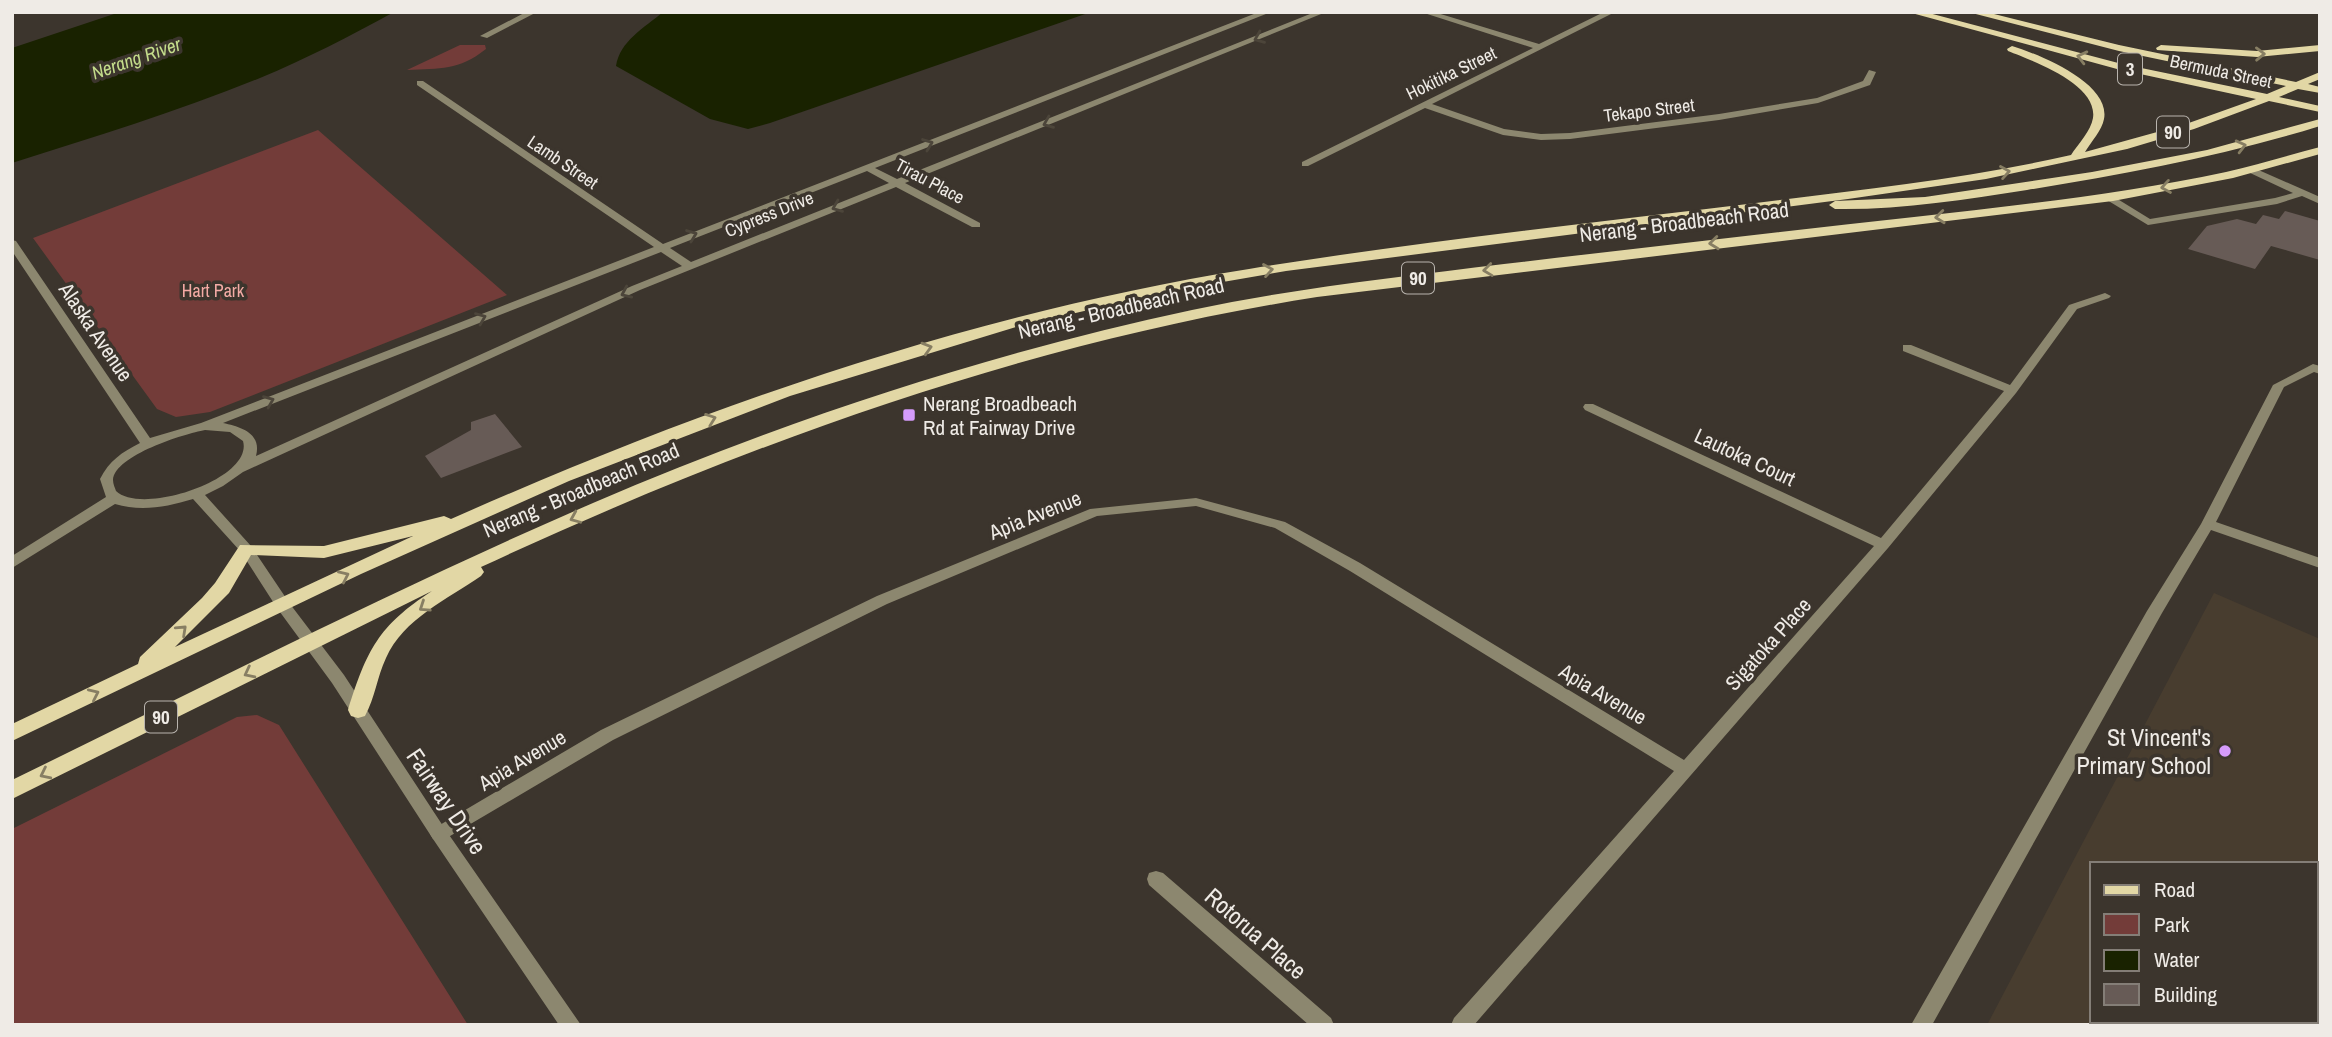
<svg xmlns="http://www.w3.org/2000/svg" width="2332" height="1037" font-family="'Archivo Narrow',sans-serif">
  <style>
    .built { fill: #483d2f; fill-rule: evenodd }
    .green { fill: #733c39 }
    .water { fill: #192200 }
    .building { fill: #675b56 }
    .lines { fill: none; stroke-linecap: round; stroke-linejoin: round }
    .service { fill: #8c876f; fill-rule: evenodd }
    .minor { fill: #8c876f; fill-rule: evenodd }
    .tertiary { fill: #8c876f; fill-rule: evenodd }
    .primary { fill: #e2d7a5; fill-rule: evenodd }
    .oneway { stroke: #4c453a }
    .oneway2 { stroke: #877e63 }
    .poi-dot { fill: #d59bfb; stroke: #3c352d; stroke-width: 2.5 }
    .labels { text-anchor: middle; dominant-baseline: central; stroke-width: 7; stroke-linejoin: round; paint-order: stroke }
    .far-street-label { font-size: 18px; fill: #efebe6; stroke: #3c352d }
    .far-park-label { font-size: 18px; fill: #f4aba5; stroke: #3c352d }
    .far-water-label { font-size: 19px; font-style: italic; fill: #c4dc8b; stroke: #3c352d }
    .shield { fill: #3c352d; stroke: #b9b4ae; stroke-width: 2 }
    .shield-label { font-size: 19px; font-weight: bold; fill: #efebe6 }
    .street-label { font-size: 21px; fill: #efebe6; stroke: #3c352d }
    .poi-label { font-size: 21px; fill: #efebe6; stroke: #3c352d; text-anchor: start }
    .near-poi-label { font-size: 24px; fill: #efebe6; stroke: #3c352d; text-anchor: end }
    .near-street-label { font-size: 24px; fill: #efebe6; stroke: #3c352d }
  </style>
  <rect width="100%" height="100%" fill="#3c352d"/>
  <path class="built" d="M2214,593L2320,639V1025H1987ZM2092,864H2316V1021H2092Z"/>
  <path class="green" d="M460,45H485L486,49C458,71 441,68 407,70Z
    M318,130L507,295L210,412L176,417L157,409L33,238Z
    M257,715L279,725L468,1025H12V829L237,717Z"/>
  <path class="water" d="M120,12H394C350,36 306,59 260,78C179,111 95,137 12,163V48Z
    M663,12H1091L770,123L748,129L710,119L616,66C620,41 644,28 663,12Z"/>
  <path class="building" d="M2285,211L2320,221V260L2271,246L2255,269L2188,249L2207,226L2237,219L2256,224L2263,215L2279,219Z
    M495,414L522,447L441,478L425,456L471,430V422Z"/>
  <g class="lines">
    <path class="service" d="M2248,168H2254L2320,197V204L2302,196L2277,204L2148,225L2102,197L2111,195L2150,219L2275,198L2293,193L2248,172Z
      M2313,364L2320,366V374L2314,372L2284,387L2216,522L2320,558V568L2211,530L2162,613L1932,1025H1911L2147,611L2201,524L2273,385Z"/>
    <path class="minor" d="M526,12H537L487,38L480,36Z
      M1259,12H1271L875,168L897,179L1315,12H1326L905,183L980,223V227H972L896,187L640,290L243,472L223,486L205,495L251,546L290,604L287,608H277L241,552L193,499C167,507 141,512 115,504L12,568V556L106,497L100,479C109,461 122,452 140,443L12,251V240L16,241L150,438L201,423L654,247L417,85V81H423L663,244ZM867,171L889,183L691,262L670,248ZM661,252L682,266L632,286L256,456C262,433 241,427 223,423ZM205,430L230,432L243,441C254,479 142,516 116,491C115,488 113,484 113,480C115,455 184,434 205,430Z
      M1421,12H1434L1539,44L1604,12H1615L1432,104L1504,129L1541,134L1570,133L1719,114L1817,98L1863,81L1869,70L1876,72L1870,85L1818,103L1719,120L1570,139L1541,140L1503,135L1425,108L1308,166H1302V162L1533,48Z
      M2105,293L2111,296L2109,298L2077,309L2016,393L1888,548L1474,1025H1451L1454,1018L1674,771L1350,571L1275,528L1196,506L1097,516L887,604L613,740L445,839L439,842L433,839L430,834L433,829L601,730L877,596L1090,509L1196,498L1285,522L1360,563L1684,760L1874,546L1585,410L1583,407L1585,404H1593L1881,538L2004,391L1903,351V345H1911L2010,385L2069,305Z
      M1156,871L1163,873L1331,1018L1334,1025H1309L1149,885L1147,879L1149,873Z"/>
    <path class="tertiary" d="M282,599L287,600L344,675L445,829L581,1025H559L433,839L332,683L277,608L274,604L277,600Z"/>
    <path class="primary" d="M1908,12H1925L2122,64L2267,94L2286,86L2119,51L1968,12H1986L2119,45L2296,82L2320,72V79L2308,84L2320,87V93L2298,89L2279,97L2320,106V112L2269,101L2194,129L2127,149L1986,179L1848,199L1286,271L1165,292L1016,327L790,396L569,481L361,574L12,741V724L138,664L140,657L202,598L215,583L240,545L324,546L444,516L451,519C706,406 973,313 1249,269C1420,241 1593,223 1764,202C1867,189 1970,178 2071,155C2078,144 2091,131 2093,118C2098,84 2033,61 2008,51L2007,49L2012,46C2038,54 2111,83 2104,119C2102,130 2091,142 2085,152L2186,124L2256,99L2117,69ZM413,536L175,647L229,593L251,555L324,558Z
      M2161,45L2257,51L2320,45V51L2257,57L2157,50L2156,48Z
      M2320,119V126C2224,156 2126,174 2027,190C1963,200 1900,210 1835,209L1829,205L1835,201L1925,197L2092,172L2207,150Z
      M2320,147V154L2233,178L2113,201L1317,297C1025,343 748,443 481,567L484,572L481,576C448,599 403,619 386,658C377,677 375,698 365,716L358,718L351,716L348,710C367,650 378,626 432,591L12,799V780C205,686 396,588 593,503C786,420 987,354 1192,310C1295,288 1400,277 1504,264C1641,248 1777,232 1914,217C2019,205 2123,194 2226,172C2258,165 2289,155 2320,147Z"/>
  </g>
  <defs><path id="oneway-chevron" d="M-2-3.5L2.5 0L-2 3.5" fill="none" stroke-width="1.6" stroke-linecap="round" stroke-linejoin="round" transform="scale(1.75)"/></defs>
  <g class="oneway">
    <use href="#oneway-chevron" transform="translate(1259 38) rotate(158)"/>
    <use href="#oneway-chevron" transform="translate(1048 123) rotate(158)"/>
    <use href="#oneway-chevron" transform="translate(928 144) rotate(-21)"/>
    <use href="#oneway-chevron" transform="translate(837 207) rotate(158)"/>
    <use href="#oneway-chevron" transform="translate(692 235) rotate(-21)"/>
    <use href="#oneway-chevron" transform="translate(626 293) rotate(156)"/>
    <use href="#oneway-chevron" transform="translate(481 318) rotate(-22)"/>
    <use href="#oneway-chevron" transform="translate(269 401) rotate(-22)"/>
  </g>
  <g class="oneway2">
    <use href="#oneway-chevron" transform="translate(2260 54) rotate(-1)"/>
    <use href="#oneway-chevron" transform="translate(2082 57) rotate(-166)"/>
    <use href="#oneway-chevron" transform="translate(2241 146) rotate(-14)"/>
    <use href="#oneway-chevron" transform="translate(2005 172) rotate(-10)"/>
    <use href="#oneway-chevron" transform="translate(2166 187) rotate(170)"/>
    <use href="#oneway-chevron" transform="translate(1940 217) rotate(174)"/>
    <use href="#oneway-chevron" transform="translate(1714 243) rotate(174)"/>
    <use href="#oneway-chevron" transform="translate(1268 270) rotate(-10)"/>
    <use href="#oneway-chevron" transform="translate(1488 270) rotate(173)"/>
    <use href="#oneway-chevron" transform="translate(927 348) rotate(-16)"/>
    <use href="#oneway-chevron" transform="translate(711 419) rotate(-20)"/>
    <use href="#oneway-chevron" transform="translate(575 518) rotate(157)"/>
    <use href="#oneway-chevron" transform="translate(344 576) rotate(-25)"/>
    <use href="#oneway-chevron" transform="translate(424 607) rotate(146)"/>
    <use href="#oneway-chevron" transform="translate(182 630) rotate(-43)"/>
    <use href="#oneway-chevron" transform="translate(249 673) rotate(153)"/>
    <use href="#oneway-chevron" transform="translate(94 694) rotate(-25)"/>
    <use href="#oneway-chevron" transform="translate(45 774) rotate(154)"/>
  </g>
  <g class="poi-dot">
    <rect x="902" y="408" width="14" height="14" rx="3.5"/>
    <circle cx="2225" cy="751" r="7"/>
  </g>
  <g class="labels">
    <g class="far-street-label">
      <text transform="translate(2221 71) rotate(12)">Bermuda Street</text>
      <text transform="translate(1451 73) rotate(-26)">Hokitika Street</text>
      <text transform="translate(1649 110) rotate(-7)">Tekapo Street</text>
      <text transform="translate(563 162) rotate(34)">Lamb Street</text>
      <text transform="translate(930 181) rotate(28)">Tirau Place</text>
      <text transform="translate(769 214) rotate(-22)">Cypress Drive</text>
    </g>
    <g class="far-park-label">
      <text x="213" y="290">Hart Park</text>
    </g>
    <g class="far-water-label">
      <text transform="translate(136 58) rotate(-19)">Nerang River</text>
    </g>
    <g class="shield">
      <rect x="2118" y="53.5" width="24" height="31" rx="5"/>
      <rect x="2157" y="116.5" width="32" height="31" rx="5"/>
      <rect x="1402" y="262.5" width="32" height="31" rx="5"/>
      <rect x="145" y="701.5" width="32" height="31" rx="5"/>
    </g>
    <g class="shield-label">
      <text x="2130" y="69">3</text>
      <text x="2173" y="132">90</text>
      <text x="1418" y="278">90</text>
      <text x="161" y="717">90</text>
    </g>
    <g class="street-label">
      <text transform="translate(1684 222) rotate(-7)">Nerang - Broadbeach Road</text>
      <text transform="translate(1121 308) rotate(-13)">Nerang - Broadbeach Road</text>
      <text transform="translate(96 332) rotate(56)">Alaska Avenue</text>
      <text transform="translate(1745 457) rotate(25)">Lautoka Court</text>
      <text transform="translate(581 490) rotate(-23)">Nerang - Broadbeach Road</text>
      <text transform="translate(1035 515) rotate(-22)">Apia Avenue</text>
      <text transform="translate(1768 644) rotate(-48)">Sigatoka Place</text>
      <text transform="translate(1603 694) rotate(31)">Apia Avenue</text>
      <text transform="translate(522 760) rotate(-31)">Apia Avenue</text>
    </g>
    <g class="poi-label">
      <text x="923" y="403">Nerang Broadbeach<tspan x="923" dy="24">Rd at Fairway Drive</tspan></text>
    </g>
    <g class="near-poi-label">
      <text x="2211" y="737">St Vincent's<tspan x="2211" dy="28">Primary School</tspan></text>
    </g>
    <g class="near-street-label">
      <text transform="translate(447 801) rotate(56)">Fairway Drive</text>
      <text transform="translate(1256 933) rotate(41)">Rotorua Place</text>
    </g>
  </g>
  <rect width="2332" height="1037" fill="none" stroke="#efebe6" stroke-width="28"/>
  <rect x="2090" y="862" width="228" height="161" fill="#3c352d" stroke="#847e77" stroke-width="2"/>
  <rect x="2104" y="885" width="35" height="10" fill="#e2d7a5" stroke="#847e77" stroke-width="2"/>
  <text x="2154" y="897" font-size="21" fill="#efebe6">Road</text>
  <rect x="2104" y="914" width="35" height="21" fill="#733c39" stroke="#847e77" stroke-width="2"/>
  <text x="2154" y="932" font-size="21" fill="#efebe6">Park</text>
  <rect x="2104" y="950" width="35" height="21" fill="#192200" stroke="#847e77" stroke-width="2"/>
  <text x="2154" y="967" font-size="21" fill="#efebe6">Water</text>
  <rect x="2104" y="984" width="35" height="21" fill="#675b56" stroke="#847e77" stroke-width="2"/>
  <text x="2154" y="1002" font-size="21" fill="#efebe6">Building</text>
</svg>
